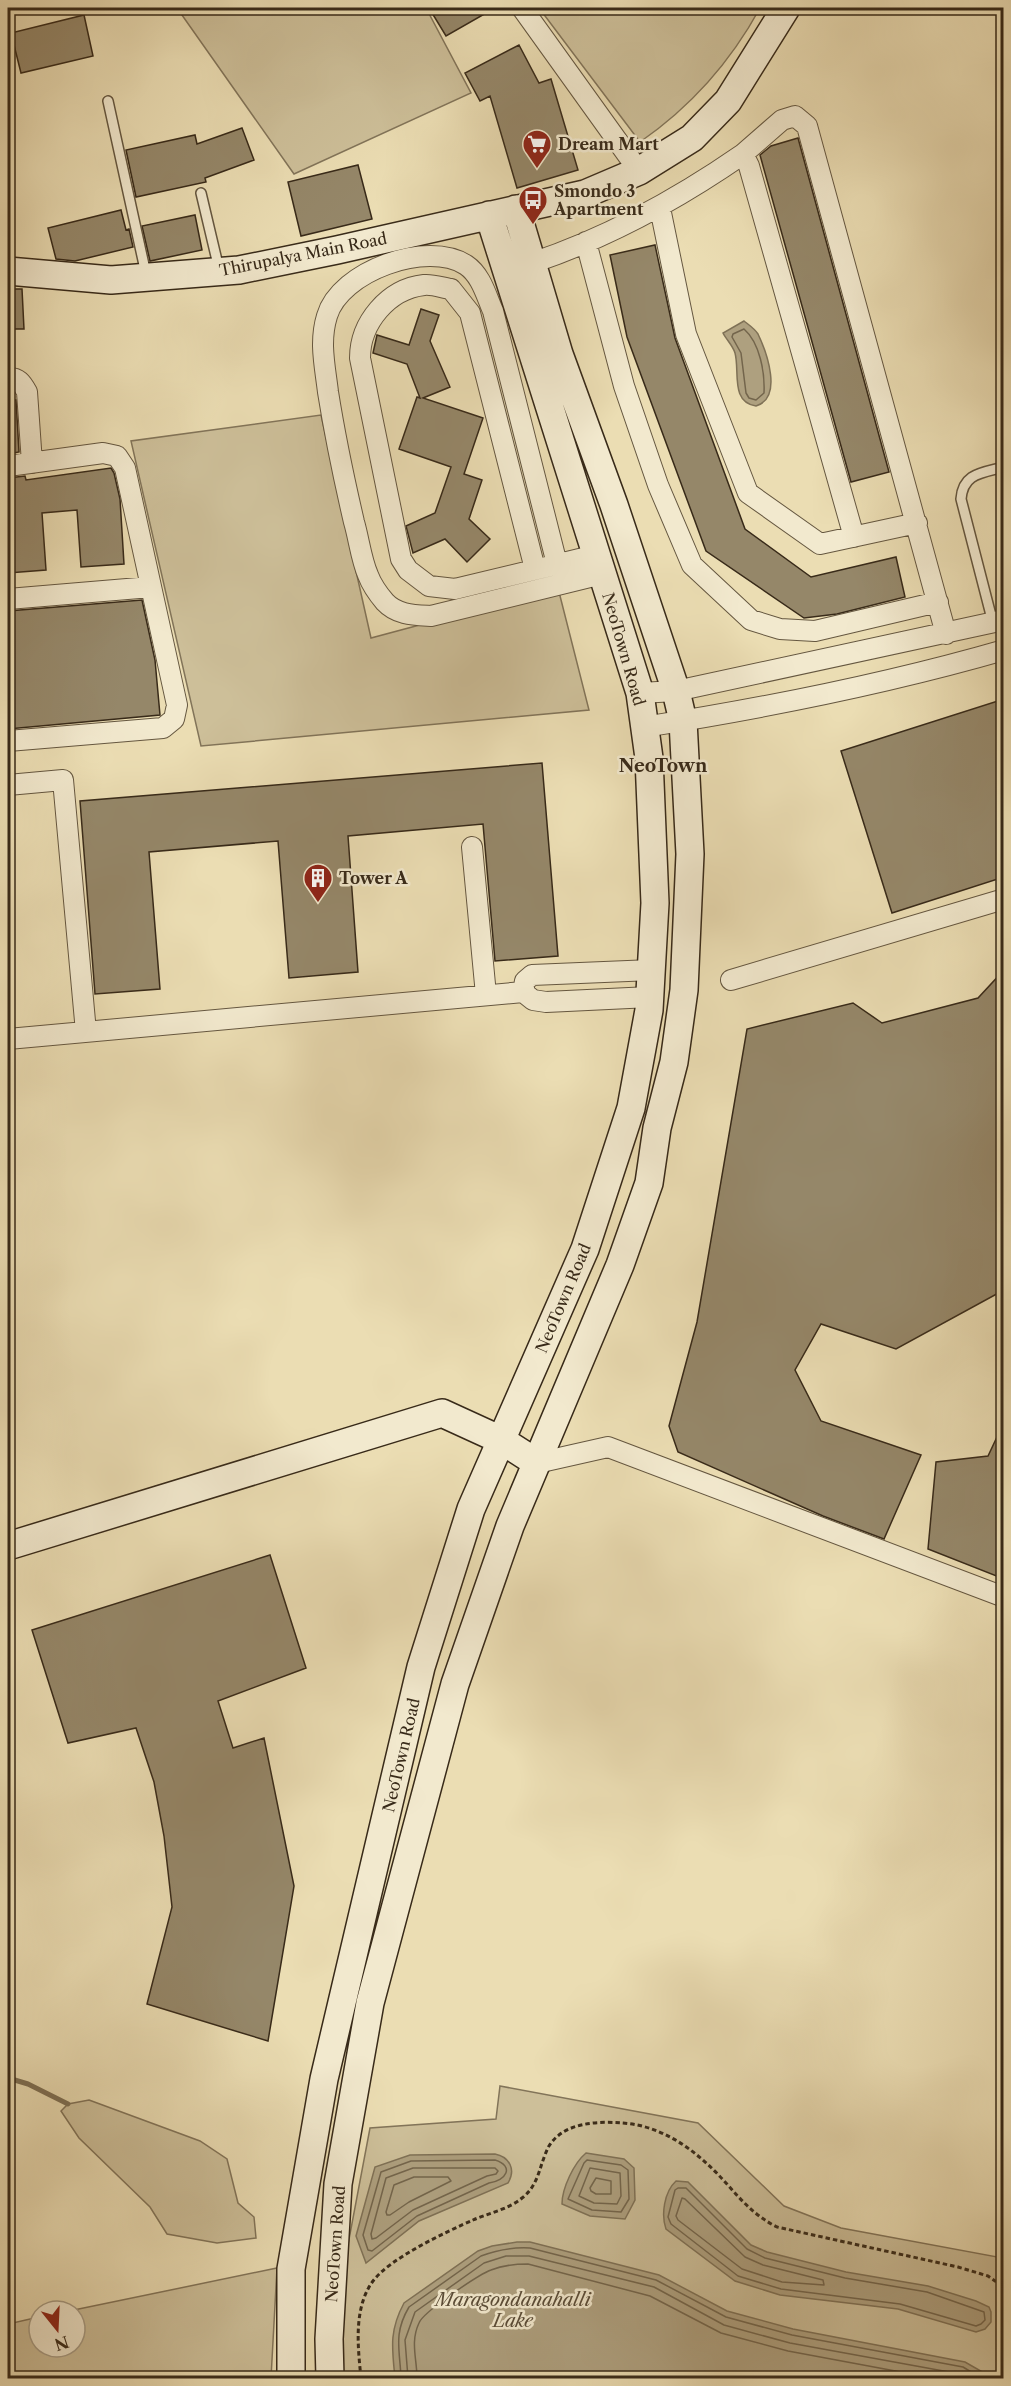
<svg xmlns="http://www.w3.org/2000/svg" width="1011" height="2386" font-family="'Libre Caslon Text',serif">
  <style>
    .green { fill: #cdbf99; stroke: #827459; stroke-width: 1.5 }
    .water { fill: #aea07f; stroke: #7f7156; stroke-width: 1.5 }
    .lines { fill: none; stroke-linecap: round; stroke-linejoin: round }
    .shore { stroke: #73654c; stroke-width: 1.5 }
    .stream { stroke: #7f7156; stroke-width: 5 }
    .building { fill: #958769; stroke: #382a19; stroke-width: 1.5 }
    .lane-casing { stroke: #655740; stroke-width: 12 }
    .street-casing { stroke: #655740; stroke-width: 22 }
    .secondary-casing { stroke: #382a19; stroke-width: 30 }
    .path { stroke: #382a19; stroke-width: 3; stroke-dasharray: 4.5 3; stroke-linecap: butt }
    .lane { stroke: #f2e9ce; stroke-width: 9 }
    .street { stroke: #f2e9ce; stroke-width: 20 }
    .secondary { stroke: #f2e9ce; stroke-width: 27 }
    .labels { text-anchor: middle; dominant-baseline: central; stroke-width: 5; stroke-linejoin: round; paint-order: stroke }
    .poi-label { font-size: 16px; font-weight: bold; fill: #382a19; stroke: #f2e9ce; text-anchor: start }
    .street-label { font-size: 16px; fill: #382a19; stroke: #f2e9ce }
    .neighbourhood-label { font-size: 18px; font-weight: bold; fill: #382a19; stroke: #f2e9ce }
    .water-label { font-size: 18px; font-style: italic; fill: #5b4d38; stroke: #f2e9ce }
  </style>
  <rect width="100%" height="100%" fill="#ebddb3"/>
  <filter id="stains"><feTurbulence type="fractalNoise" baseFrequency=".00333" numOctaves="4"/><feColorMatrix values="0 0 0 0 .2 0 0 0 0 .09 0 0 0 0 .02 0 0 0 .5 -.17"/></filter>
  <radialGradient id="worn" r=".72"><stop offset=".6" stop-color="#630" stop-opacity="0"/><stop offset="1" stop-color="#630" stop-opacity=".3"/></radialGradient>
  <path class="green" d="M177,8H426L471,93L294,174Z
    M539,8H760C730,63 692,106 640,142Z
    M321,415L371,638L558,588L589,710L201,746L131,441Z
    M500,2086L698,2123L784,2206L841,2228L1003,2258V2378H343V2271L370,2128L496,2119Z
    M89,2100L200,2141L227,2159L238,2203L254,2217L256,2238L217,2243L167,2234L150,2207L79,2138L61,2111L68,2104Z
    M277,2268L271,2378H8V2324L39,2317V2347H75V2311H69Z"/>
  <path class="water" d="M744,321C749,325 755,329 758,334C767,353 783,398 756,406C730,402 740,371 735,353C733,346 726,339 723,333Z
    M586,2153L624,2159L634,2168L635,2200L625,2219L590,2216L562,2204C562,2188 574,2163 586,2153Z
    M495,2154C510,2157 516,2170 508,2183L419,2221L366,2263L356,2236L375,2167L410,2155Z
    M676,2181L688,2182L751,2245L767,2252L846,2272L928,2286L976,2301L989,2307L991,2312V2322L985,2329L976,2332L898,2309L780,2295L735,2281L666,2229C661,2215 664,2192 676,2181Z
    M517,2242H530L659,2275L727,2311L793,2329L965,2362L986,2374L987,2378H395C392,2348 389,2331 404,2303L478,2251L492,2246Z"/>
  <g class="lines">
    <path class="shore" d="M744,329C760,343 765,373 764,393L756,400L749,398L746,393L741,353L732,337L733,334Z
      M495,2160C515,2166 506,2181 489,2183L417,2216L372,2251L368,2250L363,2235L381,2172L411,2161Z
      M587,2160L621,2165L628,2170L629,2199L621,2212L592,2210L568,2199L584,2163Z
      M413,2168H495L498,2171L496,2174L487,2176L413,2210L376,2238L372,2239L371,2234L386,2178Z
      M590,2168L620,2173L621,2196L617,2204L594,2203L579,2196Z
      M414,2177H448L451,2181L409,2202L390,2215H387L386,2212L394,2185Z
      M596,2178L611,2181V2194H596L591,2191L590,2188Z
      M678,2188H686L747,2249L765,2258L845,2278L927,2292L984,2312L985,2320L981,2324L976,2326L900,2304L781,2289L738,2276L671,2224L668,2217L675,2190Z
      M682,2198L685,2199L745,2257L763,2265L823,2280L824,2285L782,2282L742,2269L678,2220L676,2216Z
      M401,2378C400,2350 393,2334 409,2307L481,2256C497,2250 512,2247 530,2248L656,2280L726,2317L792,2335L963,2367L981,2378
      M408,2378L405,2340L415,2312L484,2263L506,2256H529L654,2287L724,2325L790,2343L960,2374L967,2378
      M417,2378C417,2359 410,2342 419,2323C423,2312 478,2275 491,2270C503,2265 515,2264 528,2264L650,2296L721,2333L788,2351L933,2378"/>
    <path class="stream" d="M8,2078L28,2084L68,2104"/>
  </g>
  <path class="building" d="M429,8H495L446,36Z
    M84,15L93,56L21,73L11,33Z
    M519,45L539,83L551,79L578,170L517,188L490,96L480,101L465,73Z
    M242,128L254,160L205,178L206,182L136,197L126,150L195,135L197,144Z
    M798,138L889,472L851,482L760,155L771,146Z
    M358,165L372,219L301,236L288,182Z
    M121,210L126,230L129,229L133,247L75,261L56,259L48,228Z
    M195,215L202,250L150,261L142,226Z
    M655,245L675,338L745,529L811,577L896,557L905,597L837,614L804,618L706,551L627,337L610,255Z
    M8,289H22L24,329H8Z
    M421,309L439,315L430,341L450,387L423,398L483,418L464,474L482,480L469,519L490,539L467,562L445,539L413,553L406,526L435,513L451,467L399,449L417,397L420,398L407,364L373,353L377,335L409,345Z
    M8,400H16L19,452L8,454Z
    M111,468L114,473L120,499L124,564L81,567L77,510L42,513L46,570L8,573V478L25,476L26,480Z
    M142,600L155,660L160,715L8,729V611Z
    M1004,699V877L892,913L841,751Z
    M542,763L558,956L495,961L483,824L348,836L358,972L289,978L278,841L149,852L160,989L95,994L80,801Z
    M1004,970V1290L896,1349L821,1324L795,1370L821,1421L921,1455L884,1539L823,1516L678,1452L669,1426L697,1322L747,1029L853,1003L882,1023L978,998Z
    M1004,1422V1579L928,1549L936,1462L988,1456Z
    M270,1555L306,1668L218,1701L233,1748L264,1738L294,1886L268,2041L147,2004L172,1907L164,1836L154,1782L136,1728L68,1743L32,1630Z"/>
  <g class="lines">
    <g class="lane-casing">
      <path id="lane" d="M108,101L146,274
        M201,193L219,269
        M993,623L961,499C963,473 982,473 1004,467"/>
    </g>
    <g class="street-casing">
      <path id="street" d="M522,8L639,171
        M743,154L782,120L795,116L807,126L946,634
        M660,208L686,334L748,493L820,544L917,523
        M586,242L624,386L658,485L692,565L751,620L780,629L815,631L938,602
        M532,263C607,238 678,199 743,154L749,166L854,537
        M8,378C18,377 22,383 27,392L32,463
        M8,466L103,453L117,456L125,468L177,705L174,719L163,728L8,741
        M557,564L493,311C486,295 481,275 466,265C427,240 340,271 327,316C319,342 325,366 328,392C335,436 344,479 354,522C359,539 361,559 368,575C371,583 379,595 385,602C397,615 414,615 431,616L602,574
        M535,569L470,313L451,289C443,288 433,284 424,285C388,289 360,323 360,358L401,559L408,570L429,586L455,589L596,555
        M8,599L151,587
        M640,693L676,691L1004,620
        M644,727C765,708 886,684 1004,650
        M8,785L63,780L86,1032
        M472,847L486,995
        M731,980L1004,899
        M650,997L546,1002L533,1000L523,992L525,981L532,975L652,970
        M8,1039L523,992
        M537,1463L608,1447L1004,1597"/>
    </g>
    <g class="secondary-casing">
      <path id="secondary" d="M8,271L111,280L239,270L337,250L585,194L639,171L692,138L728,101L786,8
        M8,1546L442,1413L501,1440L537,1463
        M291,2378V2269L324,2079L421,1667L471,1509L585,1249L631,1108L649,1010L655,903L649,758L640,693L489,215
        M330,2378L329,2339L338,2184L370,2003L455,1684L510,1526L620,1265L649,1183L657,1128L674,1062L684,990L690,854L683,721L676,691L614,505L559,354L516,209"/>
    </g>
    <path class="path" d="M361,2378C358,2348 353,2308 373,2281C390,2258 446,2232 473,2220C489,2213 509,2209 522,2198C534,2189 538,2176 542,2163C544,2158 546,2151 549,2146C564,2122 598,2121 623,2123C665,2126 699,2153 726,2183C742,2201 755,2216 777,2227L958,2267L988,2276L998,2283L1004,2292"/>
    <use href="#lane" class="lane"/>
    <use href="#street" class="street"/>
    <use href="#secondary" class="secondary"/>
  </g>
  <defs>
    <g id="supermarket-pin" transform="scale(1.5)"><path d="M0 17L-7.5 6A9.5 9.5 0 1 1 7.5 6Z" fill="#8f2418" stroke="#f2e9ce"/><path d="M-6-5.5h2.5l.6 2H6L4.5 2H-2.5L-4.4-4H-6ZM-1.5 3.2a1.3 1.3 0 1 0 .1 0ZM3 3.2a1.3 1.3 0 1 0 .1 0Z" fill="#fff"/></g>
    <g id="bus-pin" transform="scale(1.5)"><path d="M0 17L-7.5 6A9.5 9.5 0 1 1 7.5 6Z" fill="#8f2418" stroke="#f2e9ce"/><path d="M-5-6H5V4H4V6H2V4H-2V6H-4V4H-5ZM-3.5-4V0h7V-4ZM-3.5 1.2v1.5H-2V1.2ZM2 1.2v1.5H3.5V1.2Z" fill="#fff"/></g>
    <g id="building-pin" transform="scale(1.5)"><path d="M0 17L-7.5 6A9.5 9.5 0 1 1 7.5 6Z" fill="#8f2418" stroke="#f2e9ce"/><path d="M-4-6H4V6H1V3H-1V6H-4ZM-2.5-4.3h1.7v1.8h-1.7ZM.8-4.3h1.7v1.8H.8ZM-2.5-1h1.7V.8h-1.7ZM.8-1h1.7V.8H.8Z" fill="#fff"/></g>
  </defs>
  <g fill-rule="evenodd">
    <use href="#supermarket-pin" x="537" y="144"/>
    <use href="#bus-pin" x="533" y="200"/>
    <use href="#building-pin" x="318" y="878"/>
  </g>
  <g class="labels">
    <g class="poi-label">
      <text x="558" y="144">Dream Mart</text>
      <text x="554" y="191">Smondo 3<tspan x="554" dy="18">Apartment</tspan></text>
      <text x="339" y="878">Tower A</text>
    </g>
    <g class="street-label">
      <text transform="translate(303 254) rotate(-11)">Thirupalya Main Road</text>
      <text transform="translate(624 649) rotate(74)">NeoTown Road</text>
      <text transform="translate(563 1298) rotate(-67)">NeoTown Road</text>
      <text transform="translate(401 1755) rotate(-77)">NeoTown Road</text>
      <text transform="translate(335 2244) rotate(-86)">NeoTown Road</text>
    </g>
    <g class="neighbourhood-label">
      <text x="663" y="766">NeoTown</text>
    </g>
    <g class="water-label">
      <text x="513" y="2300">Maragondanahalli<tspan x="513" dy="21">Lake</tspan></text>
    </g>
  </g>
  <rect width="1011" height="2386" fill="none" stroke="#ebddb3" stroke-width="30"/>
  <rect x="9" y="9" width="993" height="2368" fill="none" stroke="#382a19" stroke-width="3"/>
  <rect x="15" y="15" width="981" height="2356" fill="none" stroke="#382a19" stroke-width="1.5"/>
  <g transform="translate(57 2329) rotate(162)"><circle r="28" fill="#f2e9ce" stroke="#a89d86" stroke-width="1.5"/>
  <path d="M0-4.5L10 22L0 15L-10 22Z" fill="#8f2418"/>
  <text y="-9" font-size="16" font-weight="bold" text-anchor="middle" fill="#382a19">N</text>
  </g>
  <rect width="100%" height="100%" filter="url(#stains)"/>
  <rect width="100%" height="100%" fill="url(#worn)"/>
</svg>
